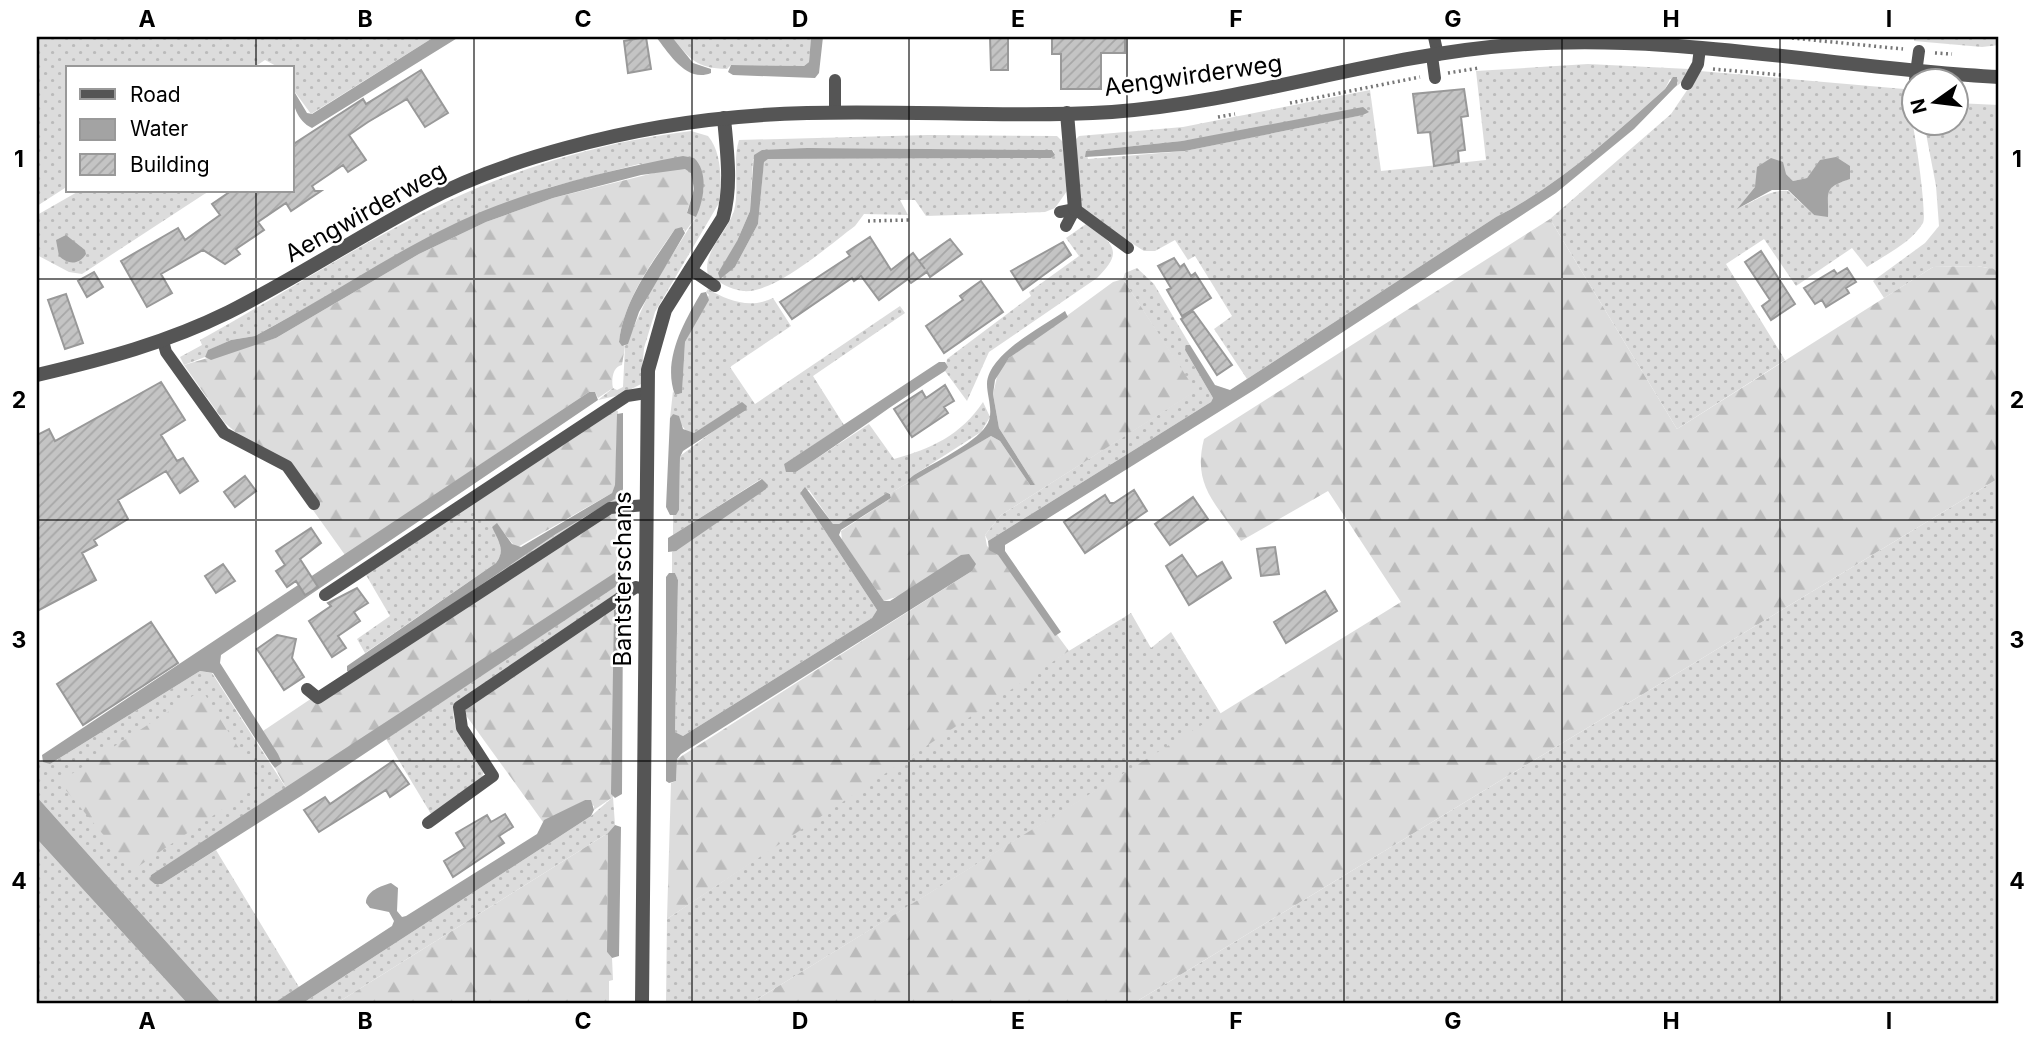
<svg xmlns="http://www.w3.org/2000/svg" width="2036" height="1040" font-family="Inter,sans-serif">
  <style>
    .grass { fill: url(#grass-dots); fill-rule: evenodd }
    .forest { fill: url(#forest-firs) }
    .water { fill: #a3a3a3 }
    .building { fill: url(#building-hatch); stroke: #999; stroke-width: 2 }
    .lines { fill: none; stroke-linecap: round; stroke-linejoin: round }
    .path { stroke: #777; stroke-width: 3.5; stroke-dasharray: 2 3.5; stroke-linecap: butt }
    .service { stroke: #555; stroke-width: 12 }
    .minor { stroke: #555; stroke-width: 14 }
    .tertiary { stroke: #555; stroke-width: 14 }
    .grid { fill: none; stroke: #000; stroke-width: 2; stroke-opacity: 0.55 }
    .labels { text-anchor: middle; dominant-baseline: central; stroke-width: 5; stroke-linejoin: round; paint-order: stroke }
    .street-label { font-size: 24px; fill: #000; stroke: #fff }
    .neatline { fill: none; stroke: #000; stroke-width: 2.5 }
    .grid-label { font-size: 23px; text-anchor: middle; font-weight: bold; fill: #000 }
  </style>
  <defs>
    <pattern id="grass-dots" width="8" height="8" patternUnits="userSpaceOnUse" patternTransform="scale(1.75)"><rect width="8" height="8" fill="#dcdcdc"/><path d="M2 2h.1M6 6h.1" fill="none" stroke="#bbb" stroke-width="1.8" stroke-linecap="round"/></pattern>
    <pattern id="forest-firs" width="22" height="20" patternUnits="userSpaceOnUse" patternTransform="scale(1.75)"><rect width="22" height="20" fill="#dcdcdc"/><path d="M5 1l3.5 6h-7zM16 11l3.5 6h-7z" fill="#bbb"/></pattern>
    <pattern id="building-hatch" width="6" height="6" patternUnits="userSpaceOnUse" patternTransform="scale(1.75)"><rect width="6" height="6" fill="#c4c4c4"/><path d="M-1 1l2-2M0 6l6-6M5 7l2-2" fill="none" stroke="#a7a7a7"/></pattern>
  </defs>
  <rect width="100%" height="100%" fill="#fff"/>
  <path class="grass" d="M37,37H434L311,114L292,88V68H280L265,60L253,68H68V186L37,206Z
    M672,37H811L809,62L804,66L731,65L727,69C696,68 691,60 672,37Z
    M1914,37H1999V45L1982,47L1914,41Z
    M1588,64L1689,69L1682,82L1674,88L1677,84L1670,79L1665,89C1611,137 1561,184 1496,217L1247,379L1214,329L1232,316L1195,256L1188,260L1175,240L1155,251H1144L1089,216L1080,204L1076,139L1079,136L1183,127L1370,90L1381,171L1486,160L1476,71ZM1367,114L1185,151L1088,159L1086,151L1182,141Z
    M1700,71L1904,89C1911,99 1928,214 1923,223C1911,243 1885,255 1867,267L1852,248L1796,286L1764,239L1726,264L1785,360L1677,429L1550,219L1671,114ZM1814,169L1849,179L1833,185L1827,193L1828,207L1814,215L1788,191C1768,189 1757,201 1738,208L1755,187L1786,174L1793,181L1807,178Z
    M1956,103L1999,105V270L1977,266L1933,267L1884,298L1873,281L1925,243L1939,226L1936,186L1924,123L1955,122Z
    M691,131L708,136C722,152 722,183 719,203L655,312L644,348L641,384L620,395L598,400L613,388L617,390L623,387L625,346L652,287L696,217L704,188L639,164L551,187L457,224L255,336L231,340L209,350L205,357L184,365L180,357L202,345L200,340C282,295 361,242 446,202C522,166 607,141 691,131Z
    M928,135L1057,136L1063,142L1067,191L1055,208L1045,212L926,216L915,200H900L908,215L864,214L855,226C829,245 775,294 743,291C729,289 719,282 708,275C702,252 727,233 734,211C740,187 732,162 739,140ZM807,148L1052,150L1054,152L1051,158L768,159L764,161L758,224L735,267L737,241L750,211L753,159Z
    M79,191H209L82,274L69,272L37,255V215Z
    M1086,224C1113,243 1125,251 1097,278L989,352L967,401L945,371L947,359L1031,296L1029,292L1079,256L1066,238Z
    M1137,268L1154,284L1190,345L1185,350L1213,398L1211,402L988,541L985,535L1001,515L1195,391L1123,279L1125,273Z
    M708,289C728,301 750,309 773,298L791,326L730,367L755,404L900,306L905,313L813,376L844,425L784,464L796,472L869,424L894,459C931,449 961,435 983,402L990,417L981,432L914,475L909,482L839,524H833L809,490H802L800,493L877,610L872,618L683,736L675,732L678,580L675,573H672V552L765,489L761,479L673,535V515L679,510L680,456L747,406L742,403L694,433L687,432L673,414L670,418L673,391L675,395L682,393L685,342L709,295L706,292Z
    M1999,478V1003H1134Z
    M469,500C483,516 512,542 496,563L365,653L357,639L390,616L366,575Z
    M617,585L618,592L456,704C445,725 473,753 484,771L481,780L431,814L386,739Z
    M1131,613L1151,648L1171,632L1221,714L751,1003H666L667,919L1018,682Z
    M200,671L212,673L286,788L151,875L162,884L216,850L299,987L274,1003H221L37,797V764L42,760L50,764Z
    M613,797L615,825L608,833L337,1003H303L591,816Z
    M37,839L187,1003H37Z"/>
  <path class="forest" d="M674,168L691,173L694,189L687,212L696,217L685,232L684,229H675C651,263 624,300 619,342L625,346L622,365C613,366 611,380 613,388L598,398L595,392H589L345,555L273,454L240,436L225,423L184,365L276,338L419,254L486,222L553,198Z
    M1550,219L1677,429L1933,267L1977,266L1999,270V478L1134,1003H751L1401,602L1328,491L1241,541C1216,503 1192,486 1204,439Z
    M1123,279L1196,391L1001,515L985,535L987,546L998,555L1069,651L667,919L671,783L676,781L677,759L972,571L884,601L842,540L841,531L891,498L890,493L991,436L1000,441L1030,485H1035L999,428L993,394L998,373L1009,358L1113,282Z
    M611,409L618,411L615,486L612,493L516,548L497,524L492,527L469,500Z
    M617,497V572L286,788L275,768L282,763L263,731L556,534Z
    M617,602L614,610L613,797L594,810V806L585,800L543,822L465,714V708Z
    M202,690L261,783L133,870L59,782Z
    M608,833L607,952L612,958L613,980L609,981V1003H337Z"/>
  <path class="water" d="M434,37H459L312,128C297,121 292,104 292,88L307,113L312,114Z
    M656,37H672L693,63L711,69V73C686,83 669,53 656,37Z
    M811,37H823L819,73L815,78L733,75L728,72L731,65L804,66L809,62Z
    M1673,77H1677V85L1634,129L1556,193L1254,390L1005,545V551L1061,632L1055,636L998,555L989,550L988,541L1211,402L1213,398L1185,350L1186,345H1190L1215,385L1230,390L1496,217C1561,184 1611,137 1665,89Z
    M1363,107L1369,112L1363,115L1185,151L1085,157L1086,151L1182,141Z
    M807,148L1052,150L1055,155L1051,158L768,159L764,162L758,224L735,267L720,279L718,273L737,241L750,211L754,155L762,150Z
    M683,156L694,158C709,172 704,200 696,217L687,213L694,189L691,173L685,169L641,175L553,198L486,222L419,254L276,338L211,360L205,357L208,350L231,340L255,336C331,296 404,244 483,211C547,185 615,169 683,156Z
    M1836,157L1850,166V179C1822,188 1829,192 1828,217L1814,215L1788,190H1772L1737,209L1755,187L1757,167L1771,158L1783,162L1786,174L1793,181L1807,178L1820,160Z
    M682,227L685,233L639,312L628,344L622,346L619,342C624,299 652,264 675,229Z
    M66,235L85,250L86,254C79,265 68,265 59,256L56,240Z
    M706,292L709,300L685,342L682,393L675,395C662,360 684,322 701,293Z
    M1065,311L1068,317L1009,358L995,380L993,394L999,428L1035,485H1030L1000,441L991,436L910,483L908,480L914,475C933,463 974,444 986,426C995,414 987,398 987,384C988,354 1042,327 1065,311Z
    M939,362H945L948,367L945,371C894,403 847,439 796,472H786L784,464Z
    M589,392H595L598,400L221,655L220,663L278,754L282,763L275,768L271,763L213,673L200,671L50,764L43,762L42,755Z
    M742,402L747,406L746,410L683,451L680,457L679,510L676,515H670L666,507L670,418L673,414L679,416L683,429L694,433Z
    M623,413V489L620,496L556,534L351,673L347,671V666L496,563C506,550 498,540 492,527L497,523L512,544L521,547L612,493L615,485L617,414Z
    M762,479L768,485L766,489L676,551L668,552V538Z
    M805,487L833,524H839L887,493L890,494L891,498L841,530L839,535L884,601H890L961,555L969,554L976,564L972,571L681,754L677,759L676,781L669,783L666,781V577L669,573H675L678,580L675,732L683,736L872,618L877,610L800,493Z
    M616,572H622L624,579L615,587L301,796L162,884H155L150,880L151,875Z
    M617,608L623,611L622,794L615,798L611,794L614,610Z
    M37,797L221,1003H187L37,839Z
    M585,800H591L594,810L591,816L303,1003H274L392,926L394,921L389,912L370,908L366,903C366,891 381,886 391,883L398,888L397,911L402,917L406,916L537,834L544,820Z
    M615,825L621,827L619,956L612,958L607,952L608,833Z"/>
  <path class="building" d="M646,37L651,69L628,73L624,41Z
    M990,37H1008V70H991Z
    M1052,37H1125V53H1101V89H1061V54H1052Z
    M421,70L448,113L425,127L407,99L368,122L349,135L366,160L348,172L343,165L312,186L315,191H321L291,211L286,203L258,222L264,230L236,249L240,254L225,264L203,250L161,274L172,293L147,307L121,261L178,228L185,240L220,215L212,204L231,191H292V145L363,99L366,104Z
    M1464,89L1468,116L1461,117L1465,150L1458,151L1459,162L1434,166L1430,132L1418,133L1413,94Z
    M870,237L891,270L913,253L925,269L919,261L950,239L962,254L930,277L927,272L911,283L908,279L879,300L861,276L854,281L852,278L792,319L780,302L850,256L847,252Z
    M1063,242L1071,255L1023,290L1011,271Z
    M1761,251L1795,304L1771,320L1762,306L1770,300L1745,262Z
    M1174,258L1180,267L1184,264L1191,276L1195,273L1211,298L1182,316L1167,290L1171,288L1158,266Z
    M1847,268L1856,282L1846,288L1849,293L1826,307L1822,300L1815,304L1804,288L1834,270L1837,274Z
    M94,272L103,287L87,297L78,281Z
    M981,281L1003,312L944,353L926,326L963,300L960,296Z
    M66,294L83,343L65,349L48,300Z
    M1193,311L1232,365L1217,375L1181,319Z
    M161,382L185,420L161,435L177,461L183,458L198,481L180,493L166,471L118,500L128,519L94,540L97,545L82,553L96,580L37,611V435L49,429L55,441Z
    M945,385L954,401L944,407L948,413L912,437L894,409L922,391L926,398Z
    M245,476L256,491L235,507L224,492Z
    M1134,490L1147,511L1085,553L1064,522L1105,495L1110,503H1114Z
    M1193,497L1208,519L1170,545L1155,524Z
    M311,528L321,543L300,559L318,587L305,595L296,581L287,587L276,571L285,565L276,551Z
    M1275,547L1279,574L1261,576L1257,549Z
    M1182,555L1197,577L1222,562L1231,578L1189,605L1166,566Z
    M223,564L235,581L216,593L205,576Z
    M357,588L368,603L354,612L360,621L338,636L346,648L332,657L309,621L331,606L328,603Z
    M1325,591L1337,611L1286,643L1274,622Z
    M151,622L178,663L83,725L57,684Z
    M277,635L296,639L292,658L304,677L284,690L257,649Z
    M393,761L409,784L390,797L386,790L319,832L304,810L325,797L330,804Z
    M505,814L513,827L499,836L504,843L453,877L444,861L465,848L456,833L487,815L491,822Z"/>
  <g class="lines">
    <path class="path" d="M1792,38L1903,49
      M1935,53L1952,54
      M1713,69L1782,75
      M1448,73L1479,68
      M1290,103L1420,77
      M1218,117L1235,114
      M868,221L911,220"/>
    <path class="service" d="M1434,37L1438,55
      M1432,56L1435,78
      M1915,80L1919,51
      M1687,84L1698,64L1700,48
      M835,113V80
      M1075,209L1128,248
      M1060,212L1075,209L1066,226
      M690,269L715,286
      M163,341L166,352L224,433L287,466L314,504
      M325,595L627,396L646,393
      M307,689L318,698L610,508L646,505
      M428,823L493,776L462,728L459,707L636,587L645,589"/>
    <path class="minor" d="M1067,113L1075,209
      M642,1003L648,370L665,310L723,218C732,185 727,152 724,118"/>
    <path class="tertiary" d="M37,375C105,359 166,343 229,312C296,278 358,237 424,202C468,178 518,161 566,148C645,126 726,115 807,113C909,110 1011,118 1112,112C1248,102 1378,55 1513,45C1676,32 1837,69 1999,77"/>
  </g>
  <path class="grid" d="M256,37V68M474,37V1003M692,37V1003M909,37V1003M1127,37V1003M1344,37V1003M1562,37V1003M1780,37V1003M256,191V1003M37,279H1999M37,520H1999M37,761H1999"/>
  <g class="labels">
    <g class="street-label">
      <text transform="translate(1193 75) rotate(-8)">Aengwirderweg</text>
      <text transform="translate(365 212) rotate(-29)">Aengwirderweg</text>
      <text transform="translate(622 579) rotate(-90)">Bantsterschans</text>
    </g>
  </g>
  <rect width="2036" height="1040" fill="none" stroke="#ffffff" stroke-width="77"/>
  <rect x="66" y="66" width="228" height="126" fill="#ffffff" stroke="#999999" stroke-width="2"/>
  <rect x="80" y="89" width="35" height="10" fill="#555555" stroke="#999999" stroke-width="2"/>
  <text x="130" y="102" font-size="21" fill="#000000">Road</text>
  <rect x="80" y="119" width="35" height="21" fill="#a3a3a3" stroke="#999999" stroke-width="2"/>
  <text x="130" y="136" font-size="21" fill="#000000">Water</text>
  <rect x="80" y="154" width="35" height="21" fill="url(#building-hatch)" stroke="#999999" stroke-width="2"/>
  <text x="130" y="172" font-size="21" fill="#000000">Building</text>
  <g transform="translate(1935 102) rotate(256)"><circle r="33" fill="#ffffff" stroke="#999999" stroke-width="2"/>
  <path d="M0-5L12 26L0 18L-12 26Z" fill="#000000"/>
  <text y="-10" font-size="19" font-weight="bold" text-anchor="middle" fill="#000000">N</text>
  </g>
  <rect x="38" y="38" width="1959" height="964" class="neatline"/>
  <g class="grid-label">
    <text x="147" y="27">A</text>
    <text x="365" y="27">B</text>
    <text x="583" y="27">C</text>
    <text x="800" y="27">D</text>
    <text x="1018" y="27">E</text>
    <text x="1236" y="27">F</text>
    <text x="1453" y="27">G</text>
    <text x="1671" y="27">H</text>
    <text x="1889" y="27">I</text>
    <text x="19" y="167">1</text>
    <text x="2017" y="167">1</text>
    <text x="19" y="408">2</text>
    <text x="2017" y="408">2</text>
    <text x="19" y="648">3</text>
    <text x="2017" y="648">3</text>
    <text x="19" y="889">4</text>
    <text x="2017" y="889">4</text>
    <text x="147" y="1029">A</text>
    <text x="365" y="1029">B</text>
    <text x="583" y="1029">C</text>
    <text x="800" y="1029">D</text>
    <text x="1018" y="1029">E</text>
    <text x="1236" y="1029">F</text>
    <text x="1453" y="1029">G</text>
    <text x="1671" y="1029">H</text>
    <text x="1889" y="1029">I</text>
  </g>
</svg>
